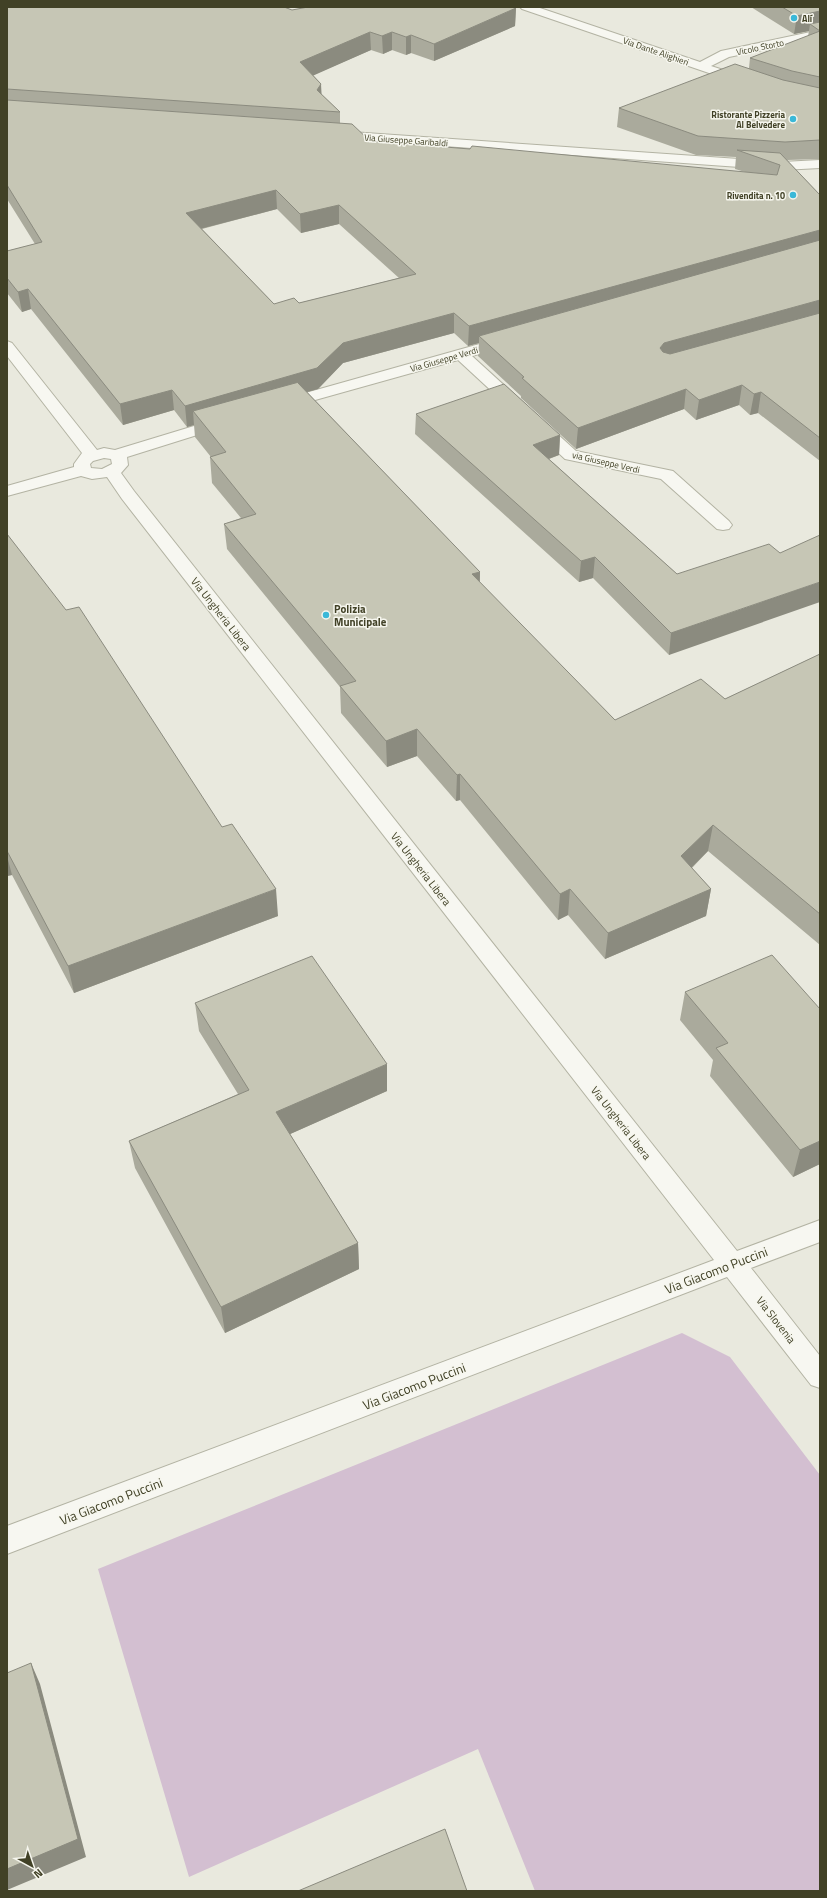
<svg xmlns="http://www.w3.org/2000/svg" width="827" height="1898" font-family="'Titillium Web',sans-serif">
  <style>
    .green { fill: #d3bfd1 }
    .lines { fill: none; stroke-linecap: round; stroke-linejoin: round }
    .minor-casing { stroke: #b3b3a3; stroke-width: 2 }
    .minor { fill: #f7f7f1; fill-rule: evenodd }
    .wall { fill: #aaaa9c; fill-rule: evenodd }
    .shaded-wall { fill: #8b8b7f }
    .building { fill: #c6c6b5; stroke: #8b8b7f; fill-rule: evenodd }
    .poi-dot { fill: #3ab8d8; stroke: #f6f6ee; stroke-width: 1.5 }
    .labels { text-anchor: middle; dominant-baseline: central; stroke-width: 3; stroke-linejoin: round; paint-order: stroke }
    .far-poi-label { font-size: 9px; font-weight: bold; fill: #414126; stroke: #f6f6ee; text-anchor: end }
    .far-street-label { font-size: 9px; fill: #414126; stroke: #f6f6ee }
    .poi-label { font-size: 11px; font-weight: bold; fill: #414126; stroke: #f6f6ee; text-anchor: start }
    .street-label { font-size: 11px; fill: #414126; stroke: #f6f6ee }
    .near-street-label { font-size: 13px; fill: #414126; stroke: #f6f6ee }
  </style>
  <rect width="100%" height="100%" fill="#e9e9de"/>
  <path class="green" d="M682,1333L730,1357L820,1475V1891H535L478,1749L189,1877L98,1569Z"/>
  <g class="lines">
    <g class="minor-casing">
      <path id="minor" d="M520,7H537L700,62L721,51L820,30V38L729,57L711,66L748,78L750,81L748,84L744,85L522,9Z
        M337,131L782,162L820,160V168L782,170L332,138L331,135L332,132Z
        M508,336L513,338L516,341L513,344L472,356L576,451L673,471L729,521L732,525L729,529L723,530L717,529L661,479L565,459L458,360L283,409L277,407L275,404L277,401Z
        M7,341L12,343L97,450L104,448L115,450L217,419L223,417L229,419L231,422L229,425L127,457L128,465L121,473L134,491L737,1251L820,1220V1242L751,1268L820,1356V1388L811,1385L727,1277L7,1554V1526L714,1260L122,499L107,477L92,479L81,476L7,496V486L74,467V464L82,453L7,356ZM104,458L111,459L112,464L102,469L91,468L90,464L93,461Z"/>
    </g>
    <use href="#minor" class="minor"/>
  </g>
  <path class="wall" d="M7,7L292,10L516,8L515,26L434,61L411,53L406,55L392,50L383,54L371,50L313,75L321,84V94L340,112V123L370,141L745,172L735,169L736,157L696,155L617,127L619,108L749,68L750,58L808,36L809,31L794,34L751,7H820V159L787,160L820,195V461L758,413L750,415L739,405L696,420L684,409L576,449L521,398V396L478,356L479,343L468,346L454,333L343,363L318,389L307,392L480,572V583L615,720L725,699L820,654V945L708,851L692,868L711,889L706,916L605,959L568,915L558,920L460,800L456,801L417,756L387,767L341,713L340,687L227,549L224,524L241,518L212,483L210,457H211L195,437L194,425L187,427L174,410L123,425L31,309L22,312L7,293V251L35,244L7,199ZM277,209L301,233L339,224L399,278L299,303L274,304L202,229Z
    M416,414L560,435L559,455L549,459L677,574L780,553L669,655L593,578L579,582L415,434Z
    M7,534L278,916L74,993L12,875L7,876Z
    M685,992L820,1009V1164L793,1177L710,1076L713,1060L680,1020Z
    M195,1003L387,1091L290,1134L358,1243L359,1269L225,1333L135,1168L129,1141L238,1094L199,1031Z"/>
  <path class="shaded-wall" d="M516,8L515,26L434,61V44Z
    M820,11V27L810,24L809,31L794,34L797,16Z
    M370,32L371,50L301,81L300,62Z
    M392,32V50L383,54L382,36Z
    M411,35V53L406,55V37Z
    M321,84L322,102L317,90Z
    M276,190L277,209L188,232L186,213Z
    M339,205V224L301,233L300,214Z
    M820,230V248L479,336V343L468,346L469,326Z
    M28,289L31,309L22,312L18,292Z
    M820,300V316L662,364L660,348L664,343Z
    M454,313V333L343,363L318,389L300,394L193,411L194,425L187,427L185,406L343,343Z
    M742,385L739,405L696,420L699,400Z
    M686,389L684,409L576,449L578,428Z
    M172,390L174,410L123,425L120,404Z
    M761,392L758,413L750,415L754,394Z
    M560,435L559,455L532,465L533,445Z
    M595,557L593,578L579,582L581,561Z
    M480,572L479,598L472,574Z
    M820,582V602L669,655L671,633Z
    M417,729V756L387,767L386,741Z
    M460,774V800L456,801L457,775Z
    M713,825L708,851L677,882L681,856Z
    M7,856L12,875L7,876Z
    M276,889L278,916L74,993L68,966Z
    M570,889L568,915L558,920L560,894Z
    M711,889L706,916L605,959L608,933Z
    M387,1064V1091L279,1139L276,1112Z
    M820,1141V1164L793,1177L800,1150Z
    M358,1243L359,1269L225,1333L221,1307Z
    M31,1663L40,1684L86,1857L7,1890V1869Z"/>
  <path class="building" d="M7,7H284L292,10L308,7H512L516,8L434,44L411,35L406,37L392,32L382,36L370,32L300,62L321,84L317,90L340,112L7,89Z
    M782,7H820V11L797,16Z
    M820,22V31L810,24Z
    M820,31V77L792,71L750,58Z
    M735,64L783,80L820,88V140L785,142L698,136L619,108Z
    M7,100L352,124L370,141L470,149L472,146L777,175L780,165L737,150L780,153L820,195V230L469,326L454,313L343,343L317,368L185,406L172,390L120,404L28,289L18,292L7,278V251L42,242L7,185ZM276,190L300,214L339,205L416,274L299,303L294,298L274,304L186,213Z
    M820,240V300L664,343L660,348L663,352L670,354L820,313V438L761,392L754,394L742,385L699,400L686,389L578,428L522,378L524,377L479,336Z
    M299,382L298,383L480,572L472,574L615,720L701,679L725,699L820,654V914L713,825L681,856L711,889L608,933L570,889L560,894L460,774L457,775L417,729L386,741L340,686L356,681L224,524L256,514L210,457L226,452L193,411Z
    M504,384L560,435L533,445L677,574L769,544L780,553L820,535V582L671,633L595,557L581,561L416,414Z
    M7,534L66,610L79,607L222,827L232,824L276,889L68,966L7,851Z
    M772,955L820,1009V1141L800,1150L716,1048L728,1043L685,992Z
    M312,956L387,1064L276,1112L358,1243L221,1307L129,1141L249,1090L195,1003Z
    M31,1663L78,1839L7,1869V1673Z
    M445,1829L467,1891H298Z"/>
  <g class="poi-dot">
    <circle cx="794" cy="18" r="4"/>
    <circle cx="793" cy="119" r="4"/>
    <circle cx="793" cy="195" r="4"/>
    <circle cx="326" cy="615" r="4"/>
  </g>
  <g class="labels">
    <g class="far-poi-label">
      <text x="802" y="18" text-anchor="start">Alí</text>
      <text x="785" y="114">Ristorante Pizzeria<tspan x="785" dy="10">Al Belvedere</tspan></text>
      <text x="785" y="195">Rivendita n. 10</text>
    </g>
    <g class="far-street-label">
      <text transform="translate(760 47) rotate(-12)">Vicolo Storto</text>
      <text transform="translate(656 51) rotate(19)">Via Dante Alighieri</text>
      <text transform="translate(406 140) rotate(4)">Via Giuseppe Garibaldi</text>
      <text transform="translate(444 359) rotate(-16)">Via Giuseppe Verdi</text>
      <text transform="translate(606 462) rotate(13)">via Giuseppe Verdi</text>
    </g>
    <g class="poi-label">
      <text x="334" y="609">Polizia<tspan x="334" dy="13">Municipale</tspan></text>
    </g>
    <g class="street-label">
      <text transform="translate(221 614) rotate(52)">Via Ungheria Libera</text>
      <text transform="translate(421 869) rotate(52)">Via Ungheria Libera</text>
      <text transform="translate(621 1123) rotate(52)">Via Ungheria Libera</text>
      <text transform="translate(776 1320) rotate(52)">Via Slovenia</text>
    </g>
    <g class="near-street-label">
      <text transform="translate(716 1270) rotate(-21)">Via Giacomo Puccini</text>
      <text transform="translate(414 1386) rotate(-21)">Via Giacomo Puccini</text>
      <text transform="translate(111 1501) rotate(-21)">Via Giacomo Puccini</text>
    </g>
  </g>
  <rect width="827" height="1898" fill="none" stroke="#414126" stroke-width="16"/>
  <g transform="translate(32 1866) rotate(140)" stroke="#f6f6ee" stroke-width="3" paint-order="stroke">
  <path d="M0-3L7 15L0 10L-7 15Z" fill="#414126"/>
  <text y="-6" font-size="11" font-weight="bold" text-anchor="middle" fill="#414126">N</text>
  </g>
</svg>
